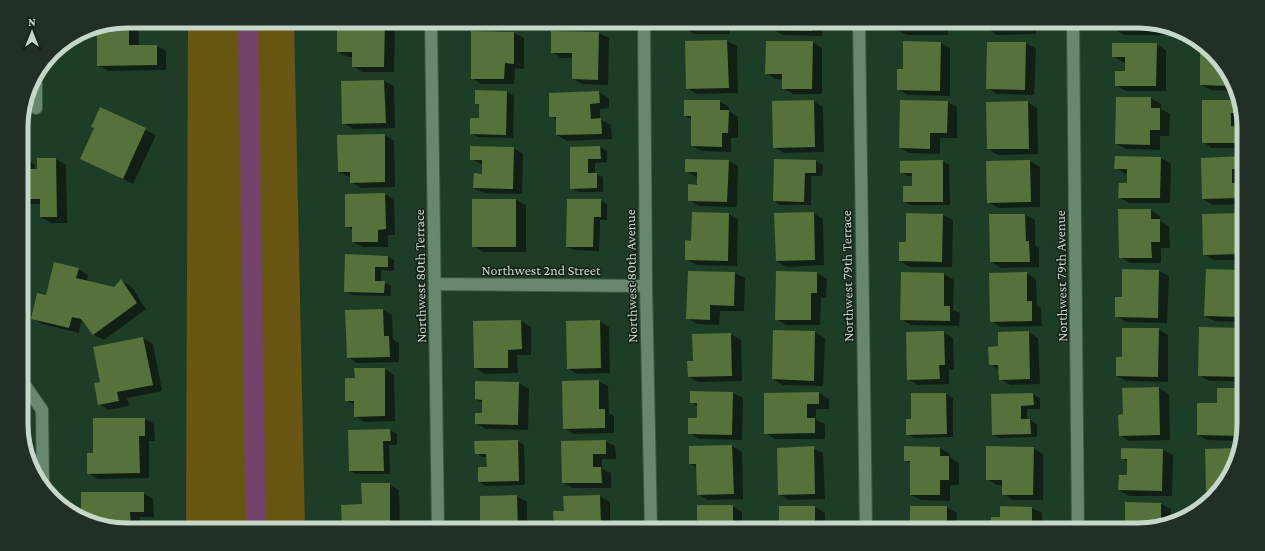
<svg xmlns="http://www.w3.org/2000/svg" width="1265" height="551" font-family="'Crimson Pro',serif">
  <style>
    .green { fill: #695613 }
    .shadow { fill: #0007 }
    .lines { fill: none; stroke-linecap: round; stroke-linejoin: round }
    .canal { stroke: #73436c; stroke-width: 20 }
    .building { fill: #54723a }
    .minor-casing { stroke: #3e5947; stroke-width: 14 }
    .minor { stroke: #67886f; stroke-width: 12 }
    .labels { text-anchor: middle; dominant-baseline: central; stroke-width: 3; stroke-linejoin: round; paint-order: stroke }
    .street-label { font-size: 14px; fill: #c5d7c9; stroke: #132016 }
    .rim { fill: none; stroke: #c5d7c9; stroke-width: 5 }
  </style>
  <rect width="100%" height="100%" fill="#1e3d27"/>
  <path class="green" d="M188,21H294L305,530H186Z"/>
  <path class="shadow" d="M127,21H138L139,46H156L166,51V70L108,71L98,65V33L89,34L84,31L87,29Z
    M338,21H385L395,27L394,72H362L353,66V57H348L338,52Z
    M471,21H519V26L478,25Z
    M559,21H607V26L567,25Z
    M685,21H729V34H694L685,29Z
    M773,21H822V36L783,35L773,29Z
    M897,21H948V35H907L897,30Z
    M987,21H1036V34L997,35L988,29Z
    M1115,21H1138L1165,26V35H1125L1115,30Z
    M472,32L514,33L524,38V69L515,68L514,84H481L472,78Z
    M599,33L609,38L608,85L583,84L573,79V58H561L552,52Z
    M727,41L737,46L738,93L697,94L687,88L686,42Z
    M812,42L822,48V94H793L783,88V79H776L766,73Z
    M940,43L950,48V96L908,95L898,89L904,70Z
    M1026,43L1036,49L1034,95L997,94L987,88Z
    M1156,44L1166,50V91H1126L1116,85L1126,73V62H1123L1113,56Z
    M1201,47L1222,62L1234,91L1211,90L1201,85Z
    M384,81L394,86L395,128L353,129L343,123Z
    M476,91L507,92L514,96L513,138L478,137L471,133L480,119V106L476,103Z
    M599,92L609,98V108L600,109V119L611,125L612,139L567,141L557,135V120L550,116V94Z
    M1151,98L1161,104V109L1170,114L1169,136H1160V150L1126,149L1116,144Z
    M719,101L729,107V111L738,117V138H731V152L702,151L692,146V120L685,116Z
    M813,101L823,107L824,152L784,153L774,147Z
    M1238,101L1243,113V118H1241V127L1243,129V148H1212L1203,142Z
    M947,102L957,107V138H940V154L910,153L900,148Z
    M1027,102L1037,108L1038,154L998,155L988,149Z
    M101,109L156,135L133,184L81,158L95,128Z
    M385,135L394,141L395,187L361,188L351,182V177H349L339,172Z
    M600,147L607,151V162L595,163V174L603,177V192H578L571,188V148Z
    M513,148L523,154L522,194L484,193L474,188L483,175V165L471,159Z
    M1243,157V175H1242V184L1243,185V204L1213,205L1203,199L1202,159Z
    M1161,158L1171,164L1170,203H1129L1119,197L1128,184V174H1125L1115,168Z
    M21,159H25L35,165V170H38V159H56L66,165L67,223H51L41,217V204H21Z
    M775,160L816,161L823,165L822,176H811V205H781L774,201Z
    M729,161L738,166L737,207L699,206L689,200L698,186V177H696L686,171Z
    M942,161L949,165L950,205H911L904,202L913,187V176H908L901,172Z
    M1030,161L1040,167V207L998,208L988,202Z
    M385,194L394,200L395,235H388V247H363L353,242V230L346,226Z
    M516,200L526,205V252H483L473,246Z
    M600,200L607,204V220H600L599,251L574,250L567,247Z
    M1150,210L1160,216V221L1169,226L1170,248H1161V263H1130L1120,257Z
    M813,213L823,219L824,265L786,267L777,261Z
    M729,214L738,220L737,266L696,265L686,259L692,242Z
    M1242,214L1244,260H1214L1204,254Z
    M943,215L953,220L952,267H910L900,261L907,243Z
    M990,215H1025L1035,220V245L1039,248V267L1001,268L991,262Z
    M388,257L394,260V271L381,270V282H384L391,286V296L352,295L345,291Z
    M78,269L88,275L87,281L114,288L121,281L131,286L146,309L104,340L94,335L85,323L81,322L79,333L42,324L33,318L47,296Z
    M1159,271L1169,276L1167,323L1126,322L1116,316L1123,298Z
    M1241,271L1244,272V322L1215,321L1205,316Z
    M735,273L745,278L744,311H720L719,325L697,324L687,318Z
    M817,273L827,279L826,298H821L820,325H786L776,319Z
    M902,273L944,274L954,280L953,310L960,313L959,326L911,325L901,319Z
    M1026,273L1036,279L1037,305L1041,308L1042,326L1001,327L991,321Z
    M22,285L29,290L28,339H22Z
    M383,310L392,315L393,340L399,343V362L357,363L348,357Z
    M521,321L531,327V355H517L518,373L485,374L475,368Z
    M599,321L609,327L610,373L577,374L568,368Z
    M1158,329L1168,335V382L1127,381L1117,376L1123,358Z
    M1244,329V381H1209L1199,375Z
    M774,331L815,332L825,338L823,386L783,385L773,379Z
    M943,332L953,338L954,370H949V384L918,385L908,379Z
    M1028,332L1038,338L1040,384L1010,385L1000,379L999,370L990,364L999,347Z
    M731,334L741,340L742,381L698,382L688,376L694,362Z
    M143,338L153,344L162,391L127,398L129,406L109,410L99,404L102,383Z
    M385,369L394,375L395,421L364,422L355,416V405L346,400L356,379Z
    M598,381L608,386L609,413L614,416V433L573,434L564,428Z
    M519,383L529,389L528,430L486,429L476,423L483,414V403L476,399Z
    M1159,388L1169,394L1170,440L1129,441L1120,435L1124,415Z
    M1244,389V424L1241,441L1207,440L1198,435L1218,404Z
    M733,393L743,398L742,440L699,439L689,433L698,419V407L691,402Z
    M819,393L829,399V409H816V420L825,424V439H775L765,433Z
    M912,394H946L953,398V437L914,438L907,434L912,420Z
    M1033,394L1040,398V409H1027V420H1030L1037,424V437L1000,438L993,435L992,395Z
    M145,419L154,424L155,441H149V478L98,479L88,473L94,454Z
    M390,430L397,434V445H389L390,474H357L350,471L349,431Z
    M517,441L524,445L525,485L486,486L479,482L488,468L487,457H482L476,453Z
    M605,441L615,446L616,459H602V469L611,473V488H573L563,483Z
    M732,446L742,452L743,499L708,500L698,494L697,468L690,464Z
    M813,448L823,453L825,499L789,500L779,494Z
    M905,448H940L950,454V458L959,463V485H950V501L921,500L911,495V463L905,460Z
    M1033,448L1043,454V500H1013L1003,494V485H997L987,479Z
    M1239,449L1236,464L1212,493L1207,490L1206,450Z
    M1163,450L1173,455L1172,496H1129L1119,490L1128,476V462L1122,458Z
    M389,484L399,490L400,530H343L363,505Z
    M143,493L153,499L154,517H140V530H127L87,522L82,518Z
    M517,496L527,502V530H475Z
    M600,496L610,502V529L612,530H557L555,529L565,512Z
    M1161,504L1171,509V521L1145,530Z
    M732,506L742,512V530H698Z
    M815,507L825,513V530H780Z
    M947,507L957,513L956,530H911Z
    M1001,507L1032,508L1042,513V530H992L1001,518Z"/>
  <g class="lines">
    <path class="canal" d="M248,21L256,530"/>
  </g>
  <path class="building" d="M129,21V45H157V65L97,66V27Z
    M337,21H385L384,67H352V52H337Z
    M684,21H720V29H684Z
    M772,21H813L812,31L772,30Z
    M896,21H938L939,30H896Z
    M986,21H1026L1027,29L987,30Z
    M1114,21H1138L1155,24V30H1114Z
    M471,31L514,32V64L505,63L504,79H471Z
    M551,31L599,32L598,80L572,79V53H551Z
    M727,40L729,88L686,89L685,41Z
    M766,41H813L812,89H782V74H765Z
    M903,41L941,42L940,91L897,90V69H903Z
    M987,42H1026L1025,90L986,89Z
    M1112,43H1157L1156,86H1115V71H1125V57H1112Z
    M1200,46L1222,62L1232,86L1200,85Z
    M384,80L386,123L342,124L341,81Z
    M475,90L507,91L506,135L470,134V118H479V104H475Z
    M599,91L600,103L590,104L591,119L601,118L602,134L556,135V117H549V93Z
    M1116,97H1151V108H1160V130H1150V145L1115,144Z
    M684,100H720V110H729L728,133H722V147L691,146V116H684Z
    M814,100L815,147L773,148L772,101Z
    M900,100L948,101L947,133H930V149L899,148Z
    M1202,100H1238L1243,113H1231V126L1242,127V143H1202Z
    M1028,101L1029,149H987L986,102Z
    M100,107L146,128L123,179L80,159L94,128L91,127Z
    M385,134V182L350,183V172H338L337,135Z
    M470,146L514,147L513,189L473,188L474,173L482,174V160H470Z
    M600,146L601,159H588V173H597V188L570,189V147Z
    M1115,156L1161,157L1160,198H1118L1119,183H1127V169H1114Z
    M1243,156V169H1232V183H1242V198L1202,199L1201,158Z
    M21,158H25V169H37V158H56L57,217H40V199H21Z
    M685,159L729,160L727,202L688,201V184L697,185V172H685Z
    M774,159L816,160V173H805L804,202L773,201Z
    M943,160V202H903V186H912V173H900V161Z
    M1030,160L1031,202L987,203L986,161Z
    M385,193L386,229L378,230V242H352V227H345V194Z
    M472,199H516V247H472Z
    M567,199H601V217H594L593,247H566Z
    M1118,209H1151V219H1160V242H1151L1152,258H1119Z
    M692,212L729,213L728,261L685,260V240L691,241Z
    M814,212L815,260L776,261L774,213Z
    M906,213L943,214L942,262L899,261V242H906Z
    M1243,213V254L1203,255L1202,214Z
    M989,214H1025L1026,241H1029L1030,262H990Z
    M345,254L388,256V267H375V281H385L384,293L344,292Z
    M54,262L79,268L76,278L114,287L121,279L137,303L93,335L81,319L72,317L69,328L31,319L37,293L46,295Z
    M1122,269L1159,270L1158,318L1115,317V297H1122Z
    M1206,269L1241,270L1240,317L1204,316Z
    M688,271L735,272L734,306L710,305V320L686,319Z
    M776,271L817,272V293H811V320H775Z
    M901,272L944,273V306H950V321L900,320Z
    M1027,272V301H1032V321L990,322L989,273Z
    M383,309L384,336H389L390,357L347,358L345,310Z
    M521,320L522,349L508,350V368H474L473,321Z
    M600,320L601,368L567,369L566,321Z
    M1199,327L1244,328V377L1198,376Z
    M1122,328H1159L1158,377L1116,376V357H1122Z
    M773,330L815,331L814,381L772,379Z
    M944,331L945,365H939L940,379L907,380L906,332Z
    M1029,331L1030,379L999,380L998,365H989L988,347L998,346V332Z
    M731,333L732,376L688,377L687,361H693L692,334Z
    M143,337L153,385L117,392L119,401L98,405L94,383L100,382L93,347Z
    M354,368H385V416L354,417V401H345V378H355Z
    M599,380V409H605V428L563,429L562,381Z
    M475,381L519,382L518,425L475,424V413H482V400L475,399Z
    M1159,387L1160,435L1119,436L1118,415L1123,414L1122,388Z
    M1217,388H1244V424L1242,436L1197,435V403H1217Z
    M690,391L733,392L732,435L688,434V418H697V403H690Z
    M819,392V404H807V418H815V433L764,434V393Z
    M911,393H946L947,434L906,435V419H911Z
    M1033,393L1034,405L1021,406V419H1030L1031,434L992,435L991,394Z
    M93,418H145V436H139L140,473L87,474V453H93Z
    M390,429L391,441H383L384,471H349L348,430Z
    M518,440L519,481L478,482V467H487L486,454H475L474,441Z
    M606,440V454H593V467H601L602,483H562L561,441Z
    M732,445L734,494L697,495L696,464H689V446Z
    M814,446L815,494L778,495L777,448Z
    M904,446L940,447V456H949V480H940V495H910V461H904Z
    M986,446L1034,447L1033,495H1002V480H986Z
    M1121,448L1163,449L1162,491L1118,490L1119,475H1127V459H1121Z
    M1239,448L1236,464L1215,491H1206L1205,449Z
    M361,483H390V530H342L341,505L362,504Z
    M81,492H144V512H130L131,530L87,522L84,519L81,518Z
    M517,495L518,530H474V524H480V496Z
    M600,495L601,524H605V530L554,529L553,511H564L563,496Z
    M1125,502L1161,503V524L1145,530H1125Z
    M697,505H733V530H697Z
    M779,506H815V530H779Z
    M910,506H947V530H910Z
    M1000,506L1032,507V530H991V517H1000Z"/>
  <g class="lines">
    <g class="minor-casing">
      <path id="minor" d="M431,21L438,530
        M644,21L646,286L651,530
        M859,21L866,530
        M1073,21L1078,530
        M36,75V108
        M435,284L646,286
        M22,384H24L42,410L43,489"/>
    </g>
    <use href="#minor" class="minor"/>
  </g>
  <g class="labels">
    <g class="street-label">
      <text x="541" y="270">Northwest 2nd Street</text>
      <text transform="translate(420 276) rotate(-91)">Northwest 80th Terrace</text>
      <text transform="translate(631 276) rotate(-91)">Northwest 80th Avenue</text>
      <text transform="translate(847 276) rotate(-91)">Northwest 79th Terrace</text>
      <text transform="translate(1061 276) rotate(-91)">Northwest 79th Avenue</text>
    </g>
  </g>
  <path d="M0 0H1265V551H0ZM127 28H1138A99 99 0 0 1 1237 127V424A99 99 0 0 1 1138 523H127A99 99 0 0 1 28 424V127A99 99 0 0 1 127 28Z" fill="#212f24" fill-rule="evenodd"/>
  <path class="rim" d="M127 28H1138A99 99 0 0 1 1237 127V424A99 99 0 0 1 1138 523H127A99 99 0 0 1 28 424V127A99 99 0 0 1 127 28Z"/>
  <g transform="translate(32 32)" stroke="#132016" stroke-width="3" paint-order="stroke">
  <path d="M0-3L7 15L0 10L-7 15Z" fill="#c5d7c9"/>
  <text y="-6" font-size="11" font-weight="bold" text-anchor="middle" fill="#c5d7c9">N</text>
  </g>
</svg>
